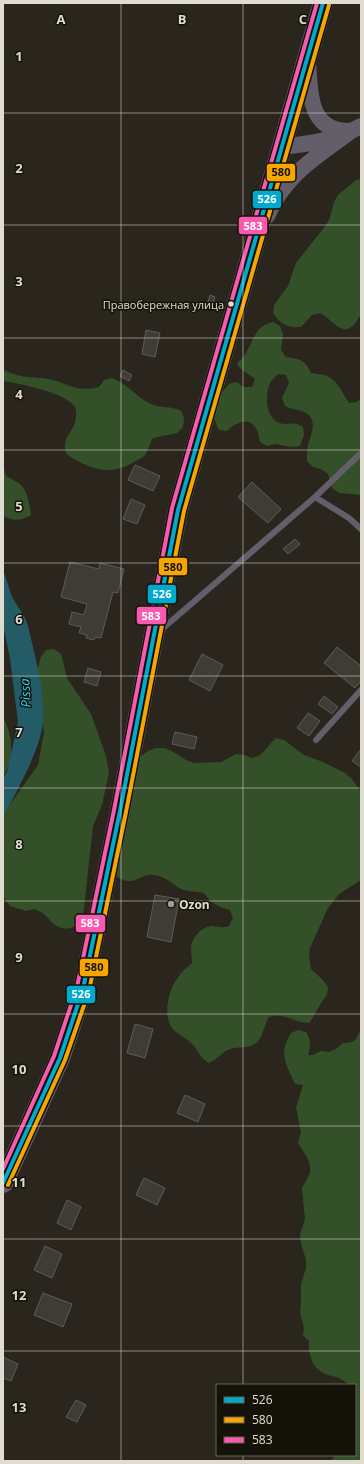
<svg xmlns="http://www.w3.org/2000/svg" width="364" height="1464" font-family="'Open Sans',sans-serif">
  <style>
    .green { fill: #335028 }
    .water { fill: #235c67 }
    .building { fill: #3f3b35; stroke: #605c55 }
    .lines { fill: none; stroke-linecap: round; stroke-linejoin: round }
    .service { stroke: #645e6b; stroke-width: 6 }
    .tertiary { stroke: #645e6b; stroke-width: 16 }
    .primary { stroke: #665d69; stroke-width: 20 }
    .bus-1-casing { stroke: #15120a; stroke-width: 7 }
    .bus-2-casing { stroke: #15120a; stroke-width: 7 }
    .bus-3-casing { stroke: #15120a; stroke-width: 7 }
    .bus-1 { stroke: #00a9ce; stroke-width: 4 }
    .bus-2 { stroke: #f7a600; stroke-width: 4 }
    .bus-3 { stroke: #f75aaf; stroke-width: 4 }
    .grid { fill: none; stroke: #e1dcd1; stroke-width: 1; stroke-opacity: 0.55 }
    .bus-dot { fill: #e1dcd1; stroke: #15120a; stroke-width: 1.5 }
    .poi-dot { fill: #a19c92; stroke: #15120a; stroke-width: 1.5 }
    .labels { text-anchor: middle; dominant-baseline: central; stroke-width: 3; stroke-linejoin: round; paint-order: stroke }
    .bus-label { font-size: 11px; fill: #e1dcd1; stroke: #15120a; text-anchor: end }
    .poi-label { font-size: 12px; font-weight: bold; fill: #e1dcd1; stroke: #15120a; text-anchor: start }
    .water-label { font-size: 13px; font-style: italic; fill: #18daf8; stroke: #15120a }
    .grid-label { font-size: 13px; text-anchor: middle; font-weight: bold; fill: #e1dcd1; stroke: #15120a; stroke-width: 3; stroke-linejoin: round; paint-order: stroke }
    .line-badge { stroke: #15120a; stroke-width: 1.5 }
    .badge-label { font-size: 11px; text-anchor: middle; font-weight: bold; fill: #fff }
    .pale-badge-label { font-size: 11px; text-anchor: middle; font-weight: bold; fill: #111 }
  </style>
  <rect width="100%" height="100%" fill="#2a261e"/>
  <path class="green" d="M361,179V317H359C345,343 335,321 320,313L312,315L301,327C288,328 280,324 273,313L274,305L288,286L296,263L326,225L330,218L334,202L338,195L356,180Z
    M273,322L280,326L283,334L281,350L286,357C299,359 305,359 311,373C316,374 322,374 327,376C338,381 343,394 349,403L357,402L361,399V454L355,458L361,459V495L339,493L332,488L328,474L321,469L313,467L307,461C307,456 307,450 308,445C311,435 318,420 306,413C299,409 293,410 285,406L282,398L289,383L286,375L278,374C274,378 270,381 269,386C265,398 266,417 279,423C289,426 292,420 303,427L304,435L300,446L292,447L275,444L267,446L260,442C259,438 258,430 255,427C248,416 234,424 227,431L219,430C209,414 217,397 229,384L237,382L243,387H252L255,379C248,373 242,372 237,364C240,360 245,356 247,351C255,338 255,326 273,322Z
    M3,369C20,379 30,376 48,379C69,383 75,393 99,387L104,380L112,378C128,384 137,398 151,404C161,409 170,405 181,411L184,418L183,427L177,433L153,438C150,443 148,451 145,455C143,458 137,460 134,462C109,477 90,469 66,454C62,437 70,436 75,423C76,418 77,412 75,407C67,393 18,383 3,381Z
    M3,463L6,476C11,479 16,481 20,484C28,491 30,506 31,515C21,521 14,521 3,516Z
    M54,649L61,654L67,678L91,714L106,756L109,773L102,805L93,826L83,917C78,927 68,932 57,926C52,924 49,918 45,915C42,912 38,911 34,909L26,911L10,906L3,896V814L38,765L44,732L36,674L41,657L46,650Z
    M3,717C13,735 15,759 3,777Z
    M276,738L284,740L304,755L323,762L345,773L352,779L361,792V880L339,894L328,908L310,948L309,956L311,969L323,980L328,987L327,995C319,1004 316,1014 309,1023C294,1023 286,1012 269,1017C265,1023 263,1035 259,1040C252,1050 240,1046 230,1049C224,1051 216,1060 209,1063C200,1058 200,1053 193,1045C188,1039 178,1035 172,1028C162,1014 169,988 179,976C182,971 188,967 192,963C192,958 191,952 191,947C193,936 202,926 213,926C220,927 223,928 229,926L233,918L230,910C218,907 211,903 204,893C196,891 186,892 179,888C172,883 164,876 154,875C139,873 134,889 116,876L137,763L141,756L148,751L156,748H164L172,751L186,760L194,763L221,762L236,754L244,755L252,758C264,756 267,746 276,738Z
    M361,1029V1461H331L335,1455H355V1385H349C338,1374 329,1378 320,1371C311,1364 308,1352 309,1341L303,1335L304,1328L300,1312L301,1301V1284L306,1268V1260L301,1243L300,1235L305,1219L302,1188L310,1173V1165L307,1157L298,1143L301,1132L296,1108L303,1085L295,1084C286,1063 278,1055 291,1033L298,1030L306,1032C311,1040 311,1046 308,1055H313L321,1051L329,1052L336,1049L343,1043C356,1043 356,1040 361,1029Z"/>
  <path class="water" d="M3,569L12,597L25,618L28,626C34,652 46,696 43,723C40,749 17,792 3,816V778L7,772L18,722L10,658L3,625Z"/>
  <path class="building" d="M210,295L215,297L212,307L207,305Z
    M146,330L160,333L155,357L142,354Z
    M123,370L132,375L129,381L120,376Z
    M135,465L160,476L153,491L128,480Z
    M252,482L281,509L268,523L238,497Z
    M131,499L145,505L137,524L123,519Z
    M295,539L300,544L288,554L283,549Z
    M70,562L99,569L100,563L124,569L118,593L113,592L101,638L95,637L94,640L86,638L87,635L79,633L81,627L69,624L72,612L84,615L87,604L61,597Z
    M337,647L361,666V681L355,688L324,663Z
    M202,654L223,665L210,691L189,680Z
    M88,668L101,672L97,686L84,682Z
    M324,696L338,707L332,714L318,704Z
    M308,713L320,721L309,736L297,728Z
    M175,732L197,737L194,749L172,744Z
    M361,749V767L352,761Z
    M155,895L179,899L171,942L147,937Z
    M135,1024L153,1029L145,1058L127,1053Z
    M185,1095L205,1104L198,1122L177,1113Z
    M144,1178L165,1188L157,1205L136,1195Z
    M67,1200L81,1207L71,1230L57,1223Z
    M45,1246L62,1254L52,1278L34,1270Z
    M43,1293L72,1304L63,1327L34,1315Z
    M3,1357L18,1364L11,1381L3,1378Z
    M76,1400L86,1405L77,1422L66,1417Z"/>
  <g class="lines">
    <path class="service" d="M315,497L349,518L361,529
      M161,630L315,497L361,453
      M316,740L361,690"/>
    <path class="tertiary" d="M308,64C311,96 309,132 351,131
      M281,147C309,144 336,140 361,126
      M267,216C272,207 276,197 283,189C301,165 327,149 351,131"/>
    <path class="primary" d="M3,1183L60,1058L83,989L120,811L178,510L323,3"/>
    <g class="bus-1-casing">
      <path id="bus-1" d="M3,1183L60,1058L83,989L120,811L178,510L323,3"/>
    </g>
    <g class="bus-2-casing">
      <path id="bus-2" d="M8,1185L65,1060L89,991L126,812L184,511L329,5"/>
    </g>
    <g class="bus-3-casing">
      <path id="bus-3" d="M3,1169L54,1056L77,987L114,810L172,508L317,3"/>
    </g>
    <use href="#bus-1" class="bus-1"/>
    <use href="#bus-2" class="bus-2"/>
    <use href="#bus-3" class="bus-3"/>
  </g>
  <path class="grid" d="M121,3V1461M243,3V1385M3,113H361M3,225H361M3,338H361M3,450H361M3,563H361M3,676H361M3,788H361M3,901H361M3,1014H361M3,1126H361M3,1239H361M3,1351H361M243,1455V1461"/>
  <circle class="bus-dot" cx="231" cy="304" r="3.5"/>
  <circle class="poi-dot" cx="171" cy="904" r="4"/>
  <g class="labels">
    <g class="bus-label">
      <text x="224" y="304">Правобережная улица</text>
    </g>
    <g class="poi-label">
      <text x="179" y="904">Ozon</text>
    </g>
    <g class="water-label">
      <text transform="translate(25 693) rotate(-93)">Pissa</text>
    </g>
  </g>
  <g class="grid-label">
    <text x="61" y="24">A</text>
    <text x="182" y="24">B</text>
    <text x="303" y="24">C</text>
    <text x="19" y="61">1</text>
    <text x="19" y="173">2</text>
    <text x="19" y="286">3</text>
    <text x="19" y="399">4</text>
    <text x="19" y="511">5</text>
    <text x="19" y="624">6</text>
    <text x="19" y="737">7</text>
    <text x="19" y="849">8</text>
    <text x="19" y="962">9</text>
    <text x="19" y="1074">10</text>
    <text x="19" y="1187">11</text>
    <text x="19" y="1300">12</text>
    <text x="19" y="1412">13</text>
  </g>
  <g class="line-badge">
    <rect x="266" y="163" width="30" height="19" rx="4" fill="#f7a600"/>
    <rect x="252" y="190" width="30" height="19" rx="4" fill="#00a9ce"/>
    <rect x="238" y="216" width="30" height="19" rx="4" fill="#f75aaf"/>
    <rect x="158" y="557" width="30" height="19" rx="4" fill="#f7a600"/>
    <rect x="147" y="584" width="30" height="20" rx="4" fill="#00a9ce"/>
    <rect x="136" y="606" width="31" height="19" rx="4" fill="#f75aaf"/>
    <rect x="75" y="914" width="31" height="19" rx="4" fill="#f75aaf"/>
    <rect x="79" y="958" width="30" height="19" rx="4" fill="#f7a600"/>
    <rect x="66" y="985" width="30" height="19" rx="4" fill="#00a9ce"/>
  </g>
  <g class="badge-label">
    <text x="267" y="203">526</text>
    <text x="253" y="230">583</text>
    <text x="162" y="598">526</text>
    <text x="151" y="620">583</text>
    <text x="90" y="927">583</text>
    <text x="81" y="998">526</text>
  </g>
  <g class="pale-badge-label">
    <text x="281" y="176">580</text>
    <text x="173" y="571">580</text>
    <text x="94" y="971">580</text>
  </g>
  <rect width="364" height="1464" fill="none" stroke="#e1dcd1" stroke-width="8"/>
  <rect x="216" y="1384" width="140" height="72" fill="#15120a" stroke="#67635a"/>
  <rect x="224" y="1397" width="20" height="6" fill="#00a9ce" stroke="#67635a"/>
  <text x="252" y="1404" font-size="12" fill="#e1dcd1">526</text>
  <rect x="224" y="1417" width="20" height="6" fill="#f7a600" stroke="#67635a"/>
  <text x="252" y="1424" font-size="12" fill="#e1dcd1">580</text>
  <rect x="224" y="1437" width="20" height="6" fill="#f75aaf" stroke="#67635a"/>
  <text x="252" y="1444" font-size="12" fill="#e1dcd1">583</text>
</svg>
